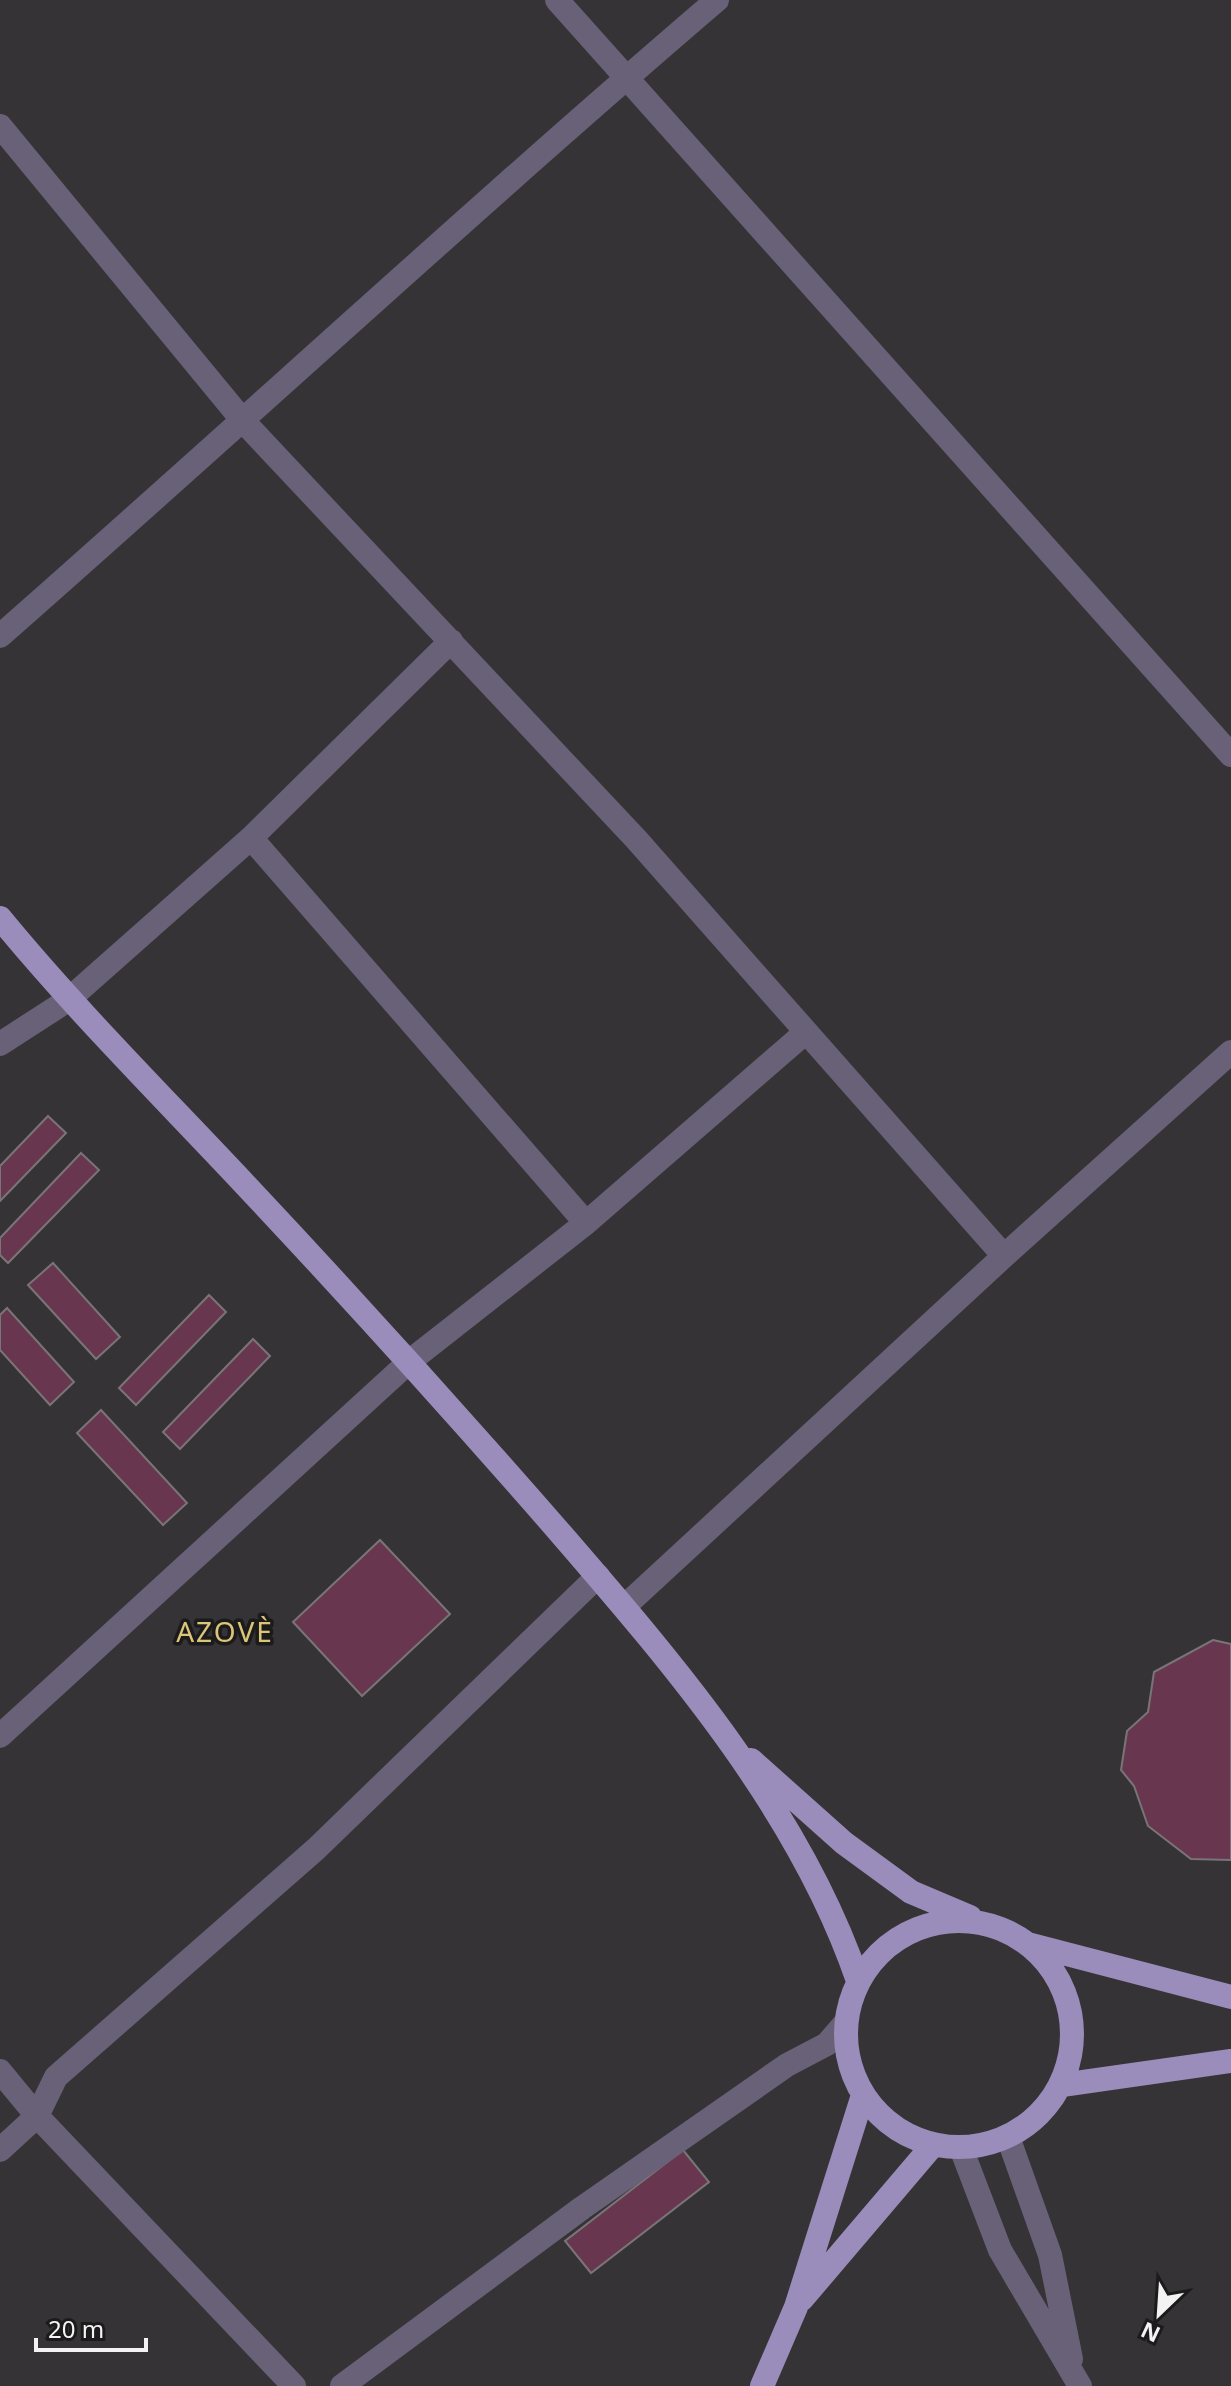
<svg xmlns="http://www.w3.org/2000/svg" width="1231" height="2386" font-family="'Noto Sans',sans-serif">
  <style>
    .building { fill: #693650; stroke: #797577; stroke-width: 2 }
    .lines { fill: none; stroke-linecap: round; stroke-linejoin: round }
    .minor { stroke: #686178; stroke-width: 24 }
    .major { stroke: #9a8dbb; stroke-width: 24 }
    .labels { text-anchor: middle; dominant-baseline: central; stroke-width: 7; stroke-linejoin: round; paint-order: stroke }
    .quarter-label { font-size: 28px; letter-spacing: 2px; fill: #dcc478; stroke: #1c1b1c }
  </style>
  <rect width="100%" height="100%" fill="#353335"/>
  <path class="building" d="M48,1116L66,1133L0,1201V1166Z
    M81,1153L99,1170L8,1263L0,1255V1238Z
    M53,1263L120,1337L96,1359L28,1285Z
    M209,1295L226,1312L136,1405L119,1388Z
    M7,1308L74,1382L50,1405L0,1350V1315Z
    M253,1339L270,1356L180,1449L163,1432Z
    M101,1410L187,1503L163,1525L77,1433Z
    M380,1540L450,1614L362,1696L293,1622Z
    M1213,1640L1231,1644V1860L1191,1859L1148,1826L1134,1786L1121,1770L1127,1731L1148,1712L1154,1672Z
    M683,2150L709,2182L591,2273L565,2241Z"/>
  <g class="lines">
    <path class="minor" d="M557,0L1231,755
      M0,126L244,422L636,839L1004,1256
      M0,636C240,425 474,208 717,0
      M251,838L586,1223
      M0,1044L68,1000L251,838L451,641
      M625,1606L1004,1256L1231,1052
      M0,1736L410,1361L586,1223L806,1032
      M0,2071L37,2116L294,2386
      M1008,2137L1050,2255L1071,2359
      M961,2148L1000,2250L1080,2386
      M0,2150L37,2116L56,2077L316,1849L598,1576
      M342,2386L582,2208L787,2065L827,2044L846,2022"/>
    <path class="major" d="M0,918C79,1014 167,1101 252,1192C358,1305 461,1419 562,1535C677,1668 801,1813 858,1981
      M751,1760L844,1843L911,1892L970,1917
      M846 2034a113 113 0 1 1 226 0a113 113 0 1 1-226 0Z
      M1028,1944L1231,1997
      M1062,2085L1231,2061
      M802,2299L933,2145
      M762,2386L796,2307L863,2095"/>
  </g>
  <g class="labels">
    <g class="quarter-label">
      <text x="225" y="1631">AZOVÈ</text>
    </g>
  </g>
  <g transform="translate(1159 2314) rotate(205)" stroke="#1c1b1c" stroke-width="6" paint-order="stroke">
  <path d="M0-6L14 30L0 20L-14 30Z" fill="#f4f3f4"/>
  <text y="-12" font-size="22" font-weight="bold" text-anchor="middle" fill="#f4f3f4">N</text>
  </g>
  <path d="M36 2338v12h110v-12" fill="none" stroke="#f4f3f4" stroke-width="4"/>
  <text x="48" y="2338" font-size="24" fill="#f4f3f4" stroke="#1c1b1c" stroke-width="6" paint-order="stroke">20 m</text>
</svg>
